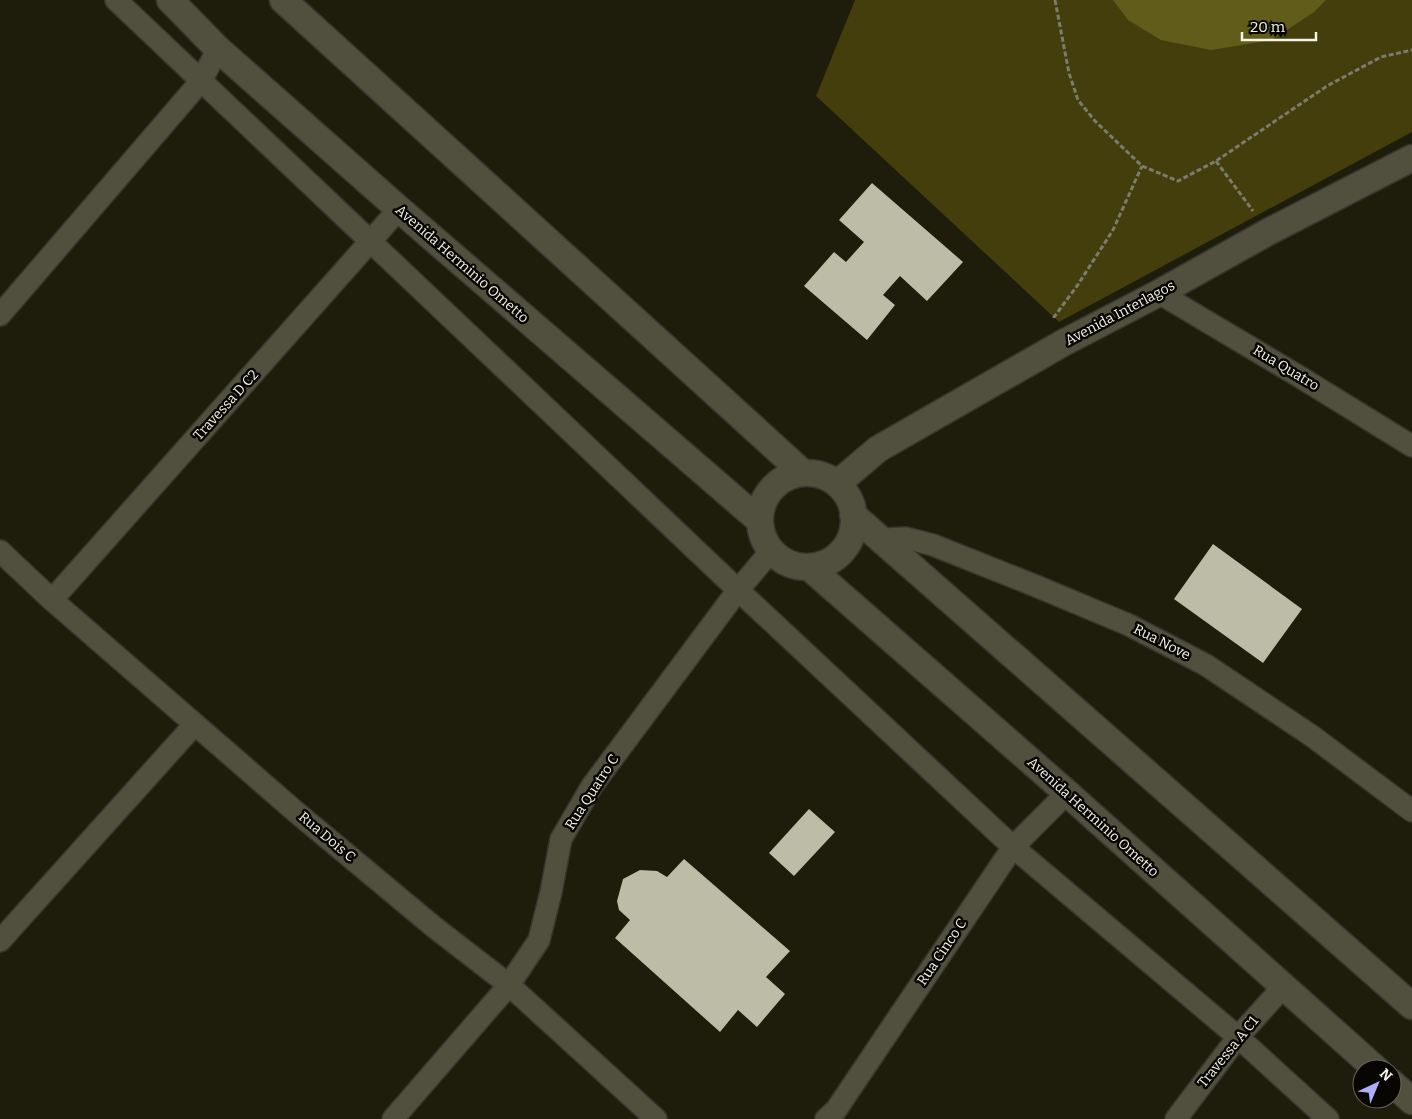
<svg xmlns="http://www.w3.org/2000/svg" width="1412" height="1119" font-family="Bitter,serif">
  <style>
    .green { fill: #433e0b }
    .water { fill: #625c1a }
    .building { fill: #bdbca7 }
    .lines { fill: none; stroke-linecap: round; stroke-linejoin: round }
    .minor-casing { stroke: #37362f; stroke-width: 24 }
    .tertiary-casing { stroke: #37362f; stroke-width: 29 }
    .path { stroke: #7d7b6d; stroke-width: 3; stroke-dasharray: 5 2.5; stroke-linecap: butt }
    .minor { stroke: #51503e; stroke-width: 21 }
    .tertiary { stroke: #51503e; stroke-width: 26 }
    .labels { text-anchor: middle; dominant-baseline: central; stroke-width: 5; stroke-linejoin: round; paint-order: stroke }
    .street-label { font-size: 14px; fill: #f4f4e9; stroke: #070602 }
  </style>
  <rect width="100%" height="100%" fill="#1e1c0b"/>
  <path class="green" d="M855,0H1412V132L1059,322L816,96Z"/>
  <path class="water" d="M1113,0H1326L1314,12L1272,40L1211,50L1161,40L1128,20Z"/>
  <path class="building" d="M872,183L963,262L927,301L900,276L883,295L895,305L867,340L804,286L834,252L846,262L864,242L839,220Z
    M1213,544L1302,609L1263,663L1174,599Z
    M809,809L835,832L794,876L769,853Z
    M684,859L790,951L766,977L785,994L757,1027L738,1010L720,1032L615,938L630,920L619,910L617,901L623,879L640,870L657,871L667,877Z"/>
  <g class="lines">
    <g class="minor-casing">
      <path id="minor" d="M116,0L738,590L1013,847L1238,1037L1328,1119
        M1159,293L1300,377L1412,446
        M0,315L201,81L218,49
        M881,539L906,538L933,545L1036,586L1129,625L1206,665L1312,736L1412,811
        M0,551L52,600L296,812L434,927L509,985L656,1119
        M52,600L399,209
        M0,941L195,724
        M393,1119L509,985L539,940L551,892L561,839L592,786L738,590L772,550
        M826,1119L836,1110L1013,847L1067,793
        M1176,1119L1238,1037L1283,987"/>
    </g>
    <g class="tertiary-casing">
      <path id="tertiary" d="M170,0L218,49L399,209L760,521
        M283,0L802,472
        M760 520a47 47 0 1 1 94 0a47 47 0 1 1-94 0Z
        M837,484L878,449L1063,343L1159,293L1268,232L1412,158
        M853,515L1412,1006
        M809,567L1067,793L1376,1069
        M1392,1083L1412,1101"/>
    </g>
    <path class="path" d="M1055,0L1069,73L1078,100L1095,121L1142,166L1178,181L1216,161L1327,86L1381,57L1412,50
      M1216,161L1253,211
      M1054,318V317L1077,286L1113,230L1142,166"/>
    <use href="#minor" class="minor"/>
    <use href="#tertiary" class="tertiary"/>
  </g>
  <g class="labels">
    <g class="street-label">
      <text transform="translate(462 264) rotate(41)">Avenida Herminio Ometto</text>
      <text transform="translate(1120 313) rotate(-28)">Avenida Interlagos</text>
      <text transform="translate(1286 368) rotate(31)">Rua Quatro</text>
      <text transform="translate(226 405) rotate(-48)">Travessa D C2</text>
      <text transform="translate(1162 642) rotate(27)">Rua Nove</text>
      <text transform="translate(592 792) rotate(-57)">Rua Quatro C</text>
      <text transform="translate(1093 817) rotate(42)">Avenida Herminio Ometto</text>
      <text transform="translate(327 837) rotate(40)">Rua Dois C</text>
      <text transform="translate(942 952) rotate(-56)">Rua Cinco C</text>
      <text transform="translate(1228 1052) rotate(-51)">Travessa A C1</text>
    </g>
  </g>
  <g transform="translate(1377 1084) rotate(44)"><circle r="24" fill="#070602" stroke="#66655e"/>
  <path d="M0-4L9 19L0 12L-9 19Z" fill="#aeaefa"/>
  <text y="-8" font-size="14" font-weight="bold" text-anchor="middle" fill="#f4f4e9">N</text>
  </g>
  <path d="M1242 32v8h74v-8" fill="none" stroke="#f4f4e9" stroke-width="2.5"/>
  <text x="1250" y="32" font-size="15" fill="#f4f4e9" stroke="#070602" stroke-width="4" paint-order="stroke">20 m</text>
</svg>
